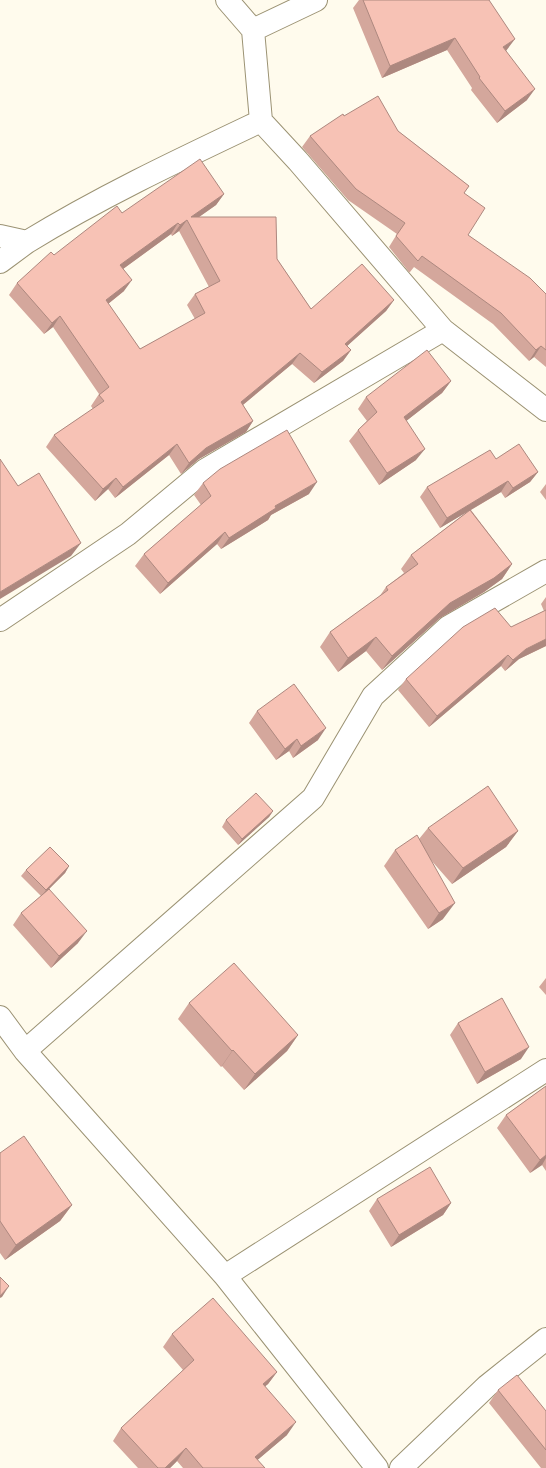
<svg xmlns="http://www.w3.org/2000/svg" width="546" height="1468" font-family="Merriweather,serif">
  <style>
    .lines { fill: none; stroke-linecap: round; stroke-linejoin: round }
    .minor-casing { stroke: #9b9273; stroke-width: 24 }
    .minor { stroke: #fff; stroke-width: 22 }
    .wall { fill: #d4a79c; fill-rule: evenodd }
    .shaded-wall { fill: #ad887f }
    .building { fill: #f7c2b5; stroke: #ad887f; fill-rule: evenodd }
  </style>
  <rect width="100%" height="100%" fill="#fffbed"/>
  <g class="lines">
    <g class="minor-casing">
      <path id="minor" d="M227,0L253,30L261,121L298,161L443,330L546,410
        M253,30L316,0
        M0,236L27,242C102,196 181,159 261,121
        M0,262L27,242
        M0,620L128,534L205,470L443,330
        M0,1017L25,1051L225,1276L377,1468
        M25,1051L313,798L373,696L448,627L546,571
        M225,1276L546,1070
        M401,1468L487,1386L546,1339"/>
    </g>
    <use href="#minor" class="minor"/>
  </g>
  <path class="wall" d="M359,0H489L506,51L527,100L497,123L471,90L472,88L447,50L382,78L353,8Z
    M344,116L398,131L469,186L464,193L468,235L546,294V367L534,357L529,361L493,324L414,267L410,272H409L389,247L397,234L348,200L302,147L310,136Z
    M224,194L216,205L199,217L277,259L311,309L394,300L386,311L347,346L351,350L343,361L314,383L292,364L243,405L253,421L246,432L199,459L181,474L169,455L115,498L108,489L95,501L46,447L54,435L93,409L91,406L99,394L53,327L44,334L9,295L17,283L122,213ZM179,231L209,287L195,294L187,305L195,319L140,349L108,304L124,291L123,269L171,234L172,236Z
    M451,381L442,393L406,421L416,460L379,485L349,441L358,430L367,421L358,409L366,397Z
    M496,459L538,472L530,482L505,498L501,492L471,510L512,564L502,579L484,592L440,618L382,670L366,651L338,672L320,647L330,632L379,597L386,587L404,573L401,569L411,555L468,511L440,528L420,497L427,487Z
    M203,483L309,494L271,515L268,520L221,549L217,544L160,594L135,566L144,554L201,505L194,495Z
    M546,484V500L540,492Z
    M546,597V646L519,659L505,671L501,666L429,727L398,690L406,679L544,611L541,604Z
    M257,711L318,740L293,758L289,751L276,760L249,723Z
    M273,811L269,817L238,845L222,827L226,820Z
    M428,828L518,831L506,847L452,884L430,859L443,919L428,929L384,866L395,850L419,839Z
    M69,866L65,873L49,889L78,943L51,968L13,925L21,913L41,896L21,876L26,870Z
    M546,978V995L539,987Z
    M189,1003L298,1035L287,1051L244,1090L222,1066L221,1067L178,1019Z
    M458,1023L521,1059L477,1084L450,1035Z
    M546,1086V1171L542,1165L530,1173L497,1128L506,1115Z
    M0,1153L72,1205L60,1221L5,1260L0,1253Z
    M377,1199L451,1203L443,1215L391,1247L369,1211Z
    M172,1334L277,1372L268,1384L265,1386L287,1435L257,1460L265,1468H183L177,1461L170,1468H138L113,1441L121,1428L183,1370L163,1347Z
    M498,1390L546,1411V1468H541L489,1403Z"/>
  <path class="shaded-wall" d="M455,38L447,50L382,78L390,66Z
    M515,39L506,51L503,47Z
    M535,89L527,100L497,123L505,111Z
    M224,194L216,205L189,224L191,217Z
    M187,220L179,231L172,236L180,225Z
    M178,223L171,234L112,277L120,265Z
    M132,280L124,291L98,312L106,300Z
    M394,300L386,311L337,355L345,344Z
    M60,316L53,327L44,334L52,323Z
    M541,346L534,357L529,361L536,350Z
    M351,350L343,361L314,383L322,372Z
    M300,353L292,364L233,413L241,402Z
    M451,381L442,393L396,429L404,417Z
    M253,421L246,432L199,459L181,474L189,463L206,448Z
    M177,444L169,455L115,498L123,487Z
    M425,449L416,460L379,485L387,473Z
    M538,472L530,482L505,498L513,488Z
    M116,478L108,489L95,501L103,489Z
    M508,481L501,492L440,528L447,518Z
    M317,482L309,494L271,515L268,520L221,549L229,538L275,506Z
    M225,532L217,544L160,594L168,583Z
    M81,543L71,556L0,599V592Z
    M512,564L502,579L484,592L440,618L382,670L392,656L450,603Z
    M376,637L366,651L338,672L348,658Z
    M546,639V646L519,659L505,671L513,660L526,649Z
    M508,655L501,666L429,727L437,716Z
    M326,728L318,740L293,758L301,746Z
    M297,739L289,751L276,760L285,749Z
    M273,811L269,817L238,845L242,839Z
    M518,831L506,847L452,884L463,868Z
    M69,866L65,873L41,897L46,890Z
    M455,903L443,919L428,929L439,913Z
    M87,931L78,943L51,968L59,956Z
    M298,1035L287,1051L244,1090L255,1074Z
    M529,1047L521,1059L477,1084L485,1072Z
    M233,1050L222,1066L221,1067L232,1051Z
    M546,1155V1158L542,1165L530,1173L540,1160Z
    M451,1203L443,1215L391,1247L399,1235Z
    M72,1205L60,1221L5,1260L16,1245Z
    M9,1286L2,1297L0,1298V1296Z
    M277,1372L268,1384L254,1396L263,1384Z
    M296,1422L287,1435L248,1468L255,1457Z
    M186,1448L177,1461L170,1468H165Z"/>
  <path class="building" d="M363,0H489L515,39L503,47L535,89L505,111L479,78L480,77L455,38L390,66Z
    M378,96L398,131L469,186L464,193L485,208L468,235L530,278L546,294V350L541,346L536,350L501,313L422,256L418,261L417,260L396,236L405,223L356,189L310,136L343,114L344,116Z
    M200,159L224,194L191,217H276L277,259L311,309L362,264L394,300L345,344L351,350L322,372L300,353L241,402L253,421L206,448L189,463L177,444L123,487L116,478L103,489L54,435L104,401L99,395L109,387L60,316L52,323L17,283L51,252L54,255L117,206L122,213ZM187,220L220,281L195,294L205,313L140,349L106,300L132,280L120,265L178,223L180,225Z
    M427,350L451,381L404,417L425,449L387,473L358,430L377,412L366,397Z
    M287,430L317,482L275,506L276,508L229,538L225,532L168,583L144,554L211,496L203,483L220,469Z
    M519,444L538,472L513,488L508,481L447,518L427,487L490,450L496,459Z
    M0,459L18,486L39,473L81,543L0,592Z
    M470,510L512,564L494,578L450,603L392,656L376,637L348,658L330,632L388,590L386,587L418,564L411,555Z
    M495,608L511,627L546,610V639L526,649L513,660L508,655L437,716L406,679L463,627Z
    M294,684L326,728L301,746L297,739L285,749L257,711Z
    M488,786L518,831L463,868L428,828Z
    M256,793L273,811L242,839L226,820Z
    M417,835L455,903L439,913L395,850Z
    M50,847L69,866L46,890L26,870Z
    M49,889L87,931L59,956L21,913Z
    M234,963L298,1035L255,1074L233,1050L232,1051L189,1003Z
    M502,998L529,1047L485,1072L458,1023Z
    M546,1086V1155L540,1160L506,1115Z
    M24,1136L72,1205L16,1245L0,1221V1153Z
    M430,1167L451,1203L399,1235L377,1199Z
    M0,1277L9,1286L0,1296Z
    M213,1298L277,1372L263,1384L296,1422L255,1457L265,1468H203L186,1448L165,1468H158L121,1428L194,1360L172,1334Z
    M517,1375L546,1411V1450L498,1390Z"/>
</svg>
